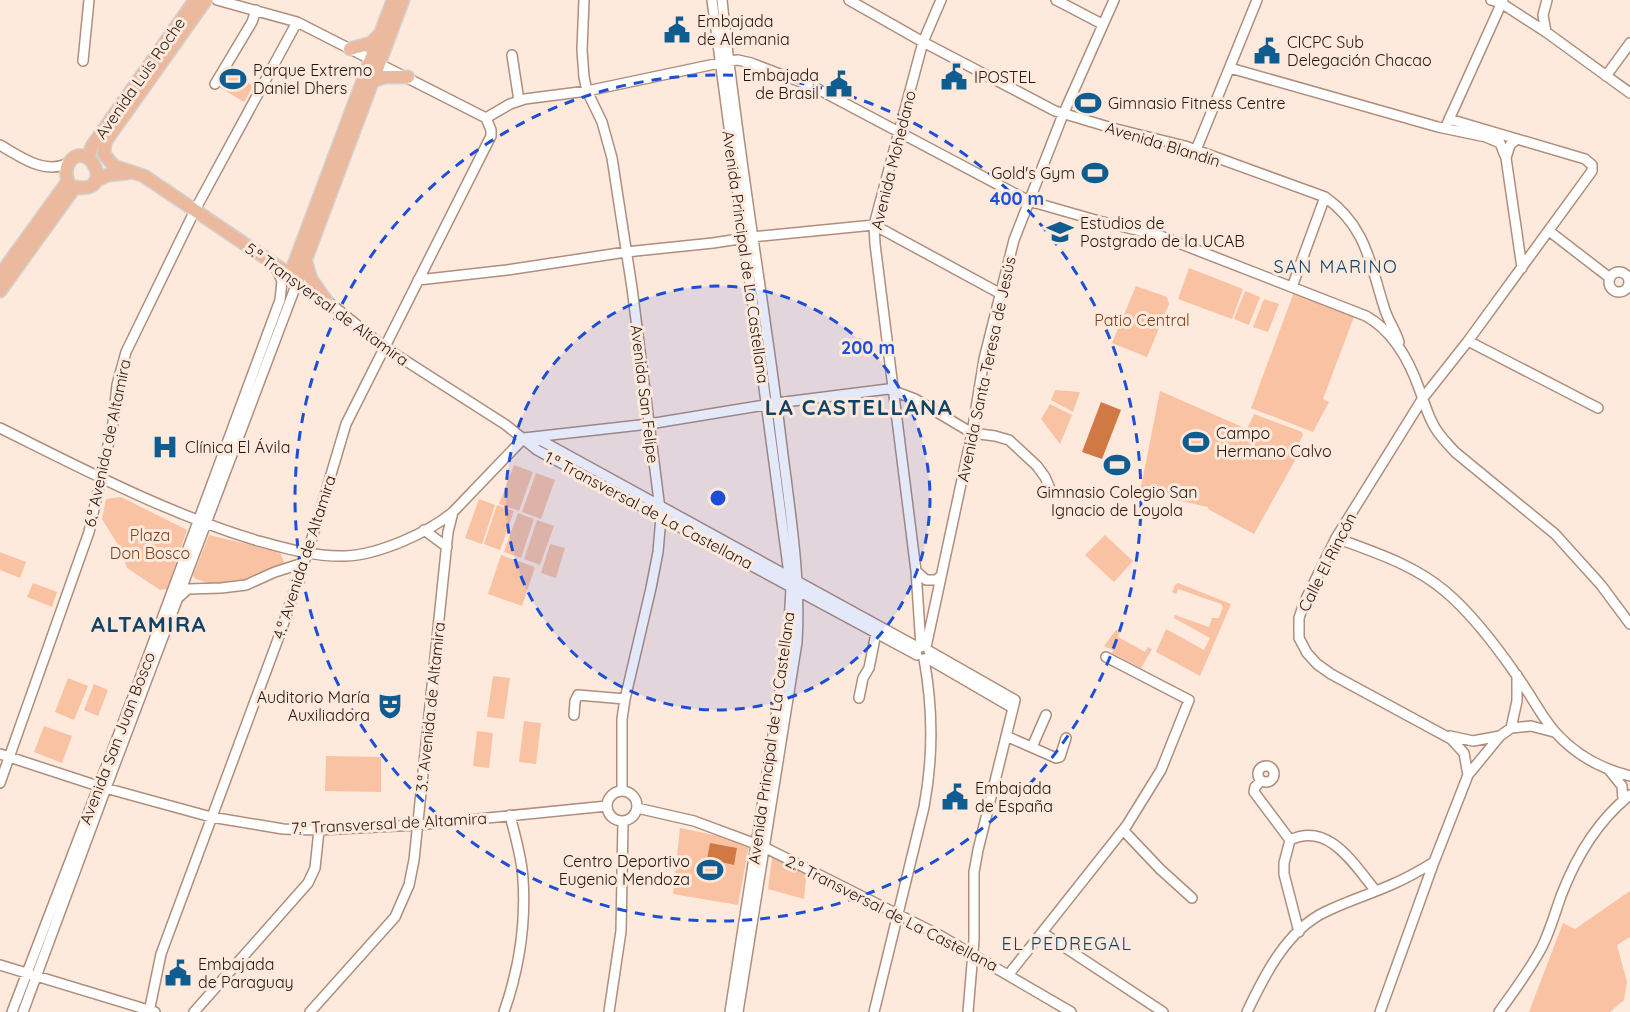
<svg xmlns="http://www.w3.org/2000/svg" width="1630" height="1012" font-family="Quicksand,sans-serif">
  <style>
    .green { fill: #f8c2a3 }
    .water { fill: #d07944 }
    .lines { fill: none; stroke-linecap: round; stroke-linejoin: round }
    .minor-casing { stroke: #af8e7c; stroke-width: 12 }
    .major-casing { stroke: #d3d1cf; stroke-width: 15 }
    .minor { stroke: #fff; stroke-width: 9 }
    .major { stroke: #ebb99d; stroke-width: 12 }
    .ring { fill: none; stroke: #1d4ed8; stroke-width: 3; stroke-dasharray: 10 8 }
    .labels { text-anchor: middle; dominant-baseline: central; stroke-width: 6; stroke-linejoin: round; paint-order: stroke }
    .poi-label { font-size: 16px; fill: #241710; stroke: #fee9dd; text-anchor: start }
    .street-label { font-size: 16px; fill: #241710; stroke: #fee9dd }
    .park-label { font-size: 16px; fill: #7d421d; stroke: #fee9dd }
    .neighbourhood-label { font-size: 18px; letter-spacing: 1.5px; fill: #114367; stroke: #fee9dd }
    .district-label { font-size: 22px; font-weight: bold; letter-spacing: 1.5px; fill: #114367; stroke: #fee9dd }
    .centre { fill: #1d4ed8; stroke: #fee9dd; stroke-width: 3 }
    .ring-label { font-size: 18px; text-anchor: middle; font-weight: bold; fill: #1d4ed8; stroke: #fee9dd; stroke-width: 6; stroke-linejoin: round; paint-order: stroke }
  </style>
  <rect width="100%" height="100%" fill="#fee9dd"/>
  <path class="green" d="M229,71L253,86L244,102L219,87Z
    M1189,268L1243,289L1232,319L1178,299Z
    M1136,286L1167,297L1169,304L1147,357L1112,343Z
    M1245,291L1260,297L1249,325L1234,319Z
    M1294,292L1355,314L1323,399L1329,402L1313,432L1251,408Z
    M1264,299L1279,304L1268,332L1253,327Z
    M1055,390L1080,392L1073,412L1051,400Z
    M1160,391L1247,429L1254,414L1302,432L1303,435L1293,455L1297,457L1254,534L1208,509V507L1140,492Z
    M1050,404L1072,415L1060,444L1041,419Z
    M514,465L533,472L519,511L499,504Z
    M536,473L555,480L541,519L522,512Z
    M121,497L187,530L167,589L160,590L127,568L120,548L102,519L106,499Z
    M479,499L495,505L482,544L465,538Z
    M497,505L514,511L500,550L484,544Z
    M518,513L534,519L521,558L504,552Z
    M537,520L554,526L540,565L524,559Z
    M209,535L280,552L285,565L244,582L217,586L196,579L193,576Z
    M1105,535L1133,561L1114,582L1085,555Z
    M550,544L565,548L556,578L541,573Z
    M0,552L26,562L20,578L0,570Z
    M501,555L535,567L522,606L488,594Z
    M33,583L57,592L52,607L27,597Z
    M1178,583L1231,604L1200,676L1156,652L1166,629L1204,650L1210,638L1174,618L1175,615L1209,627L1212,618H1219L1223,607L1221,604L1178,589L1176,594L1172,592L1175,585Z
    M1116,630L1120,632L1118,637L1145,652L1148,647L1152,649L1141,668L1112,653L1113,650L1104,646Z
    M493,676L510,678L504,719L487,717Z
    M68,678L88,686L74,720L55,712Z
    M94,684L108,690L98,716L84,710Z
    M524,721L541,723L536,764L519,762Z
    M44,726L72,736L62,763L34,752Z
    M477,731L493,733L489,768L473,766Z
    M326,756L381,757V792L325,791Z
    M680,828L728,838L749,845L738,905L673,894Z
    M772,858L807,868L804,899L768,889Z
    M1630,891V937L1617,945L1627,982L1624,1000L1610,1012H1529L1563,923L1575,929Z"/>
  <path class="water" d="M1101,402L1121,410L1102,459L1082,452Z
    M710,843L737,848L734,865L707,859Z"/>
  <g class="lines">
    <g class="minor-casing">
      <path id="minor" d="M217,0L297,22L486,118
        M584,0L582,50L584,77L587,91L602,122L612,158L632,288L661,517L658,552L651,588L625,699L622,719V791
        M712,0L791,589L788,639L730,1012
        M722,0C737,150 764,298 782,447C790,512 801,577 797,642L738,1012
        M849,0L923,42L1055,111L1112,128L1185,146L1325,197C1366,226 1370,263 1384,307C1387,319 1395,329 1399,342
        M1056,0L1102,24
        M1491,0L1501,3L1546,32L1630,93
        M1546,32L1543,15L1547,0
        M512,55L519,101
        M83,61L89,0
        M1230,68L1438,127L1486,137L1500,143L1506,158
        M1606,76L1630,43
        M215,84L252,22L256,10
        M486,118L510,104L525,99L587,91L729,61L738,60L751,63L814,87L1029,201L1099,221L1158,235L1366,316C1393,331 1410,362 1420,391C1424,401 1427,413 1432,422C1437,434 1447,443 1455,452L1555,534L1601,585L1630,624
        M1449,119L1585,159L1592,165V171L1468,341L1423,398L1336,538L1304,603L1299,618V638L1307,653L1317,664L1331,674L1451,739L1464,753L1468,775
        M1447,124L1503,0
        M1517,139L1510,145L1506,158L1522,268
        M0,145C21,157 44,175 69,163
        M1196,150L1257,0
        M1549,231L1610,278
        M1609 282a10 10 0 1 1 20 0a10 10 0 1 1-20 0Z
        M418,280L507,270L626,252L713,243L752,237L874,225L1001,294
        M1292,287L1325,197
        M1468,341L1598,408
        M0,428C83,469 166,513 255,540C284,548 314,557 345,556C378,555 428,533 453,512L524,438
        M524,438L649,424L777,403L888,389L915,399L972,433L995,436L1009,440L1037,466L1045,477L1051,491
        M532,439L542,441L919,648
        M424,530L447,547
        M1336,538C1374,552 1415,565 1446,592C1473,615 1497,647 1517,676C1530,693 1542,718 1556,733C1576,755 1602,769 1630,776
        M916,571L926,580H936L941,576
        M178,598L188,589L221,588L246,585L275,572L303,563
        M921,647L916,571L875,244L874,225L923,42L941,0
        M926,647L972,433L984,359L1014,240L1062,117L1114,0
        M929,651L1015,700L978,850L974,872V940L968,1012
        M927,658L1013,708
        M859,698L863,678L869,668L876,633
        M574,715L575,701L578,695L625,699
        M1511,728L1517,701V675
        M1006,736L1056,758L1060,757L1066,738
        M1450,736L1473,741L1500,736
        M1032,747L1046,715
        M0,754L98,786L211,817L283,829L319,830L417,825L607,806
        M1258 774a8 8 0 1 1 16 0a8 8 0 1 1-16 0Z
        M1610,771L1622,786L1623,800
        M1261,781L1255,787L1254,792L1290,840
        M0,783L89,532L113,423L117,385L126,352L195,210L297,22
        M607 806a15 15 0 1 1 30 0a15 15 0 1 1-30 0Z
        M637,808L694,821L764,847L939,935L1071,1012
        M1124,831L1160,869L1192,898
        M1299,932L1284,874V863L1290,840C1329,821 1354,865 1376,891
        M1043,933L1163,1012
        M0,965L155,1012
        M1009,974L1127,825L1161,770L1189,700L1106,657
        M12,1012L136,689L280,300L282,281L275,266
        M23,1012L112,772L298,280L326,300L384,347L506,425L537,450L917,655
        M149,1012L161,954L281,631L313,535L346,424L491,136V130L486,118
        M194,1012L308,883L315,868L319,830
        M310,1012L395,917L409,885L414,860L448,532L453,512
        M504,1012C519,969 526,924 523,879C522,858 515,836 510,815
        M609,1012L621,931L623,821
        M874,1012L924,807C933,759 933,708 924,659
        M1247,1012C1264,976 1287,930 1325,912C1347,901 1371,894 1393,884C1407,878 1421,870 1434,862
        M1380,1012L1434,862L1468,775L1500,736L1511,728L1531,726L1554,732
        M1499,1012C1514,991 1530,970 1542,947C1550,931 1555,913 1561,896C1576,857 1597,821 1630,795"/>
    </g>
    <g class="major-casing">
      <path id="major" d="M206,0L108,138L105,143L104,154L114,166L144,176L298,280L403,0
        M350,49L371,43L378,36
        M373,81L385,77H408
        M88,158L92,146L195,0
        M95,181L108,175L128,173
        M305,259L311,279L326,300
        M0,275L68,181C66,175 65,169 69,163C87,135 119,195 75,187L0,291
        M290,275L393,0"/>
    </g>
    <use href="#minor" class="minor"/>
    <use href="#major" class="major"/>
  </g>
  <circle cx="718" cy="498" r="212" fill="#1d4ed8" fill-opacity=".12"/>
  <g class="ring">
    <circle cx="718" cy="498" r="212"/>
    <circle cx="718" cy="498" r="423"/>
  </g>
  <defs>
    <g id="civic-bare" transform="scale(2.07)"><path d="M-.6-6.5H3V-4.5H.6V-3L4-1V1h2V6H-6V1h2V-1L-.6-3ZM-1.2 2.5V6h2.4V2.5Z" fill="#0f5d90" stroke="#fee9dd" stroke-width="2.5" paint-order="stroke"/></g>
    <g id="stadium-bare" transform="scale(2.07)"><path d="M0-5a6.5 5 0 1 0 0 10a6.5 5 0 1 0 0-10ZM-3.5-1.8h7v3.6h-7Z" fill="#0f5d90" stroke="#fee9dd" stroke-width="2.5" paint-order="stroke"/></g>
    <g id="university-bare" transform="scale(2.07)"><path d="M0-5L7-2L0 1L-7-2ZM-4 1L0 2.5L4 1V4Q0 6-4 4Z" fill="#0f5d90" stroke="#fee9dd" stroke-width="2.5" paint-order="stroke"/></g>
    <g id="hospital-bare" transform="scale(2.07)"><path d="M-5-5h3v3.5h4V-5h3V5h-3V1.5h-4V5h-3Z" fill="#0f5d90" stroke="#fee9dd" stroke-width="2.5" paint-order="stroke"/></g>
    <g id="theatre-bare" transform="scale(2.07)"><path d="M-5-5.5Q0-4 5-5.5V0Q5 5 0 6Q-5 5-5 0ZM-3.3-2.5H-1v1.5H-3.3ZM1-2.5H3.3v1.5H1ZM-2.8 1Q0 5.5 2.8 1Z" fill="#0f5d90" stroke="#fee9dd" stroke-width="2.5" paint-order="stroke"/></g>
  </defs>
  <g fill-rule="evenodd">
    <use href="#civic-bare" x="677" y="30"/>
    <use href="#civic-bare" x="1267" y="51"/>
    <use href="#civic-bare" x="954" y="77"/>
    <use href="#stadium-bare" x="233" y="79"/>
    <use href="#civic-bare" x="839" y="84"/>
    <use href="#stadium-bare" x="1088" y="103"/>
    <use href="#stadium-bare" x="1095" y="173"/>
    <use href="#university-bare" x="1060" y="232"/>
    <use href="#stadium-bare" x="1196" y="442"/>
    <use href="#hospital-bare" x="165" y="447"/>
    <use href="#stadium-bare" x="1117" y="465"/>
    <use href="#theatre-bare" x="390" y="706"/>
    <use href="#civic-bare" x="955" y="797"/>
    <use href="#stadium-bare" x="710" y="870"/>
    <use href="#civic-bare" x="178" y="973"/>
  </g>
  <g class="labels">
    <g class="poi-label">
      <text x="697" y="21">Embajada<tspan x="697" dy="18">de Alemania</tspan></text>
      <text x="1287" y="42">CICPC Sub<tspan x="1287" dy="18">Delegación Chacao</tspan></text>
      <text x="253" y="70">Parque Extremo<tspan x="253" dy="18">Daniel Dhers</tspan></text>
      <text x="819" y="75" text-anchor="end">Embajada<tspan x="819" dy="18">de Brasil</tspan></text>
      <text x="974" y="77">IPOSTEL</text>
      <text x="1108" y="103">Gimnasio Fitness Centre</text>
      <text x="1075" y="173" text-anchor="end">Gold's Gym</text>
      <text x="1080" y="223">Estudios de<tspan x="1080" dy="18">Postgrado de la UCAB</tspan></text>
      <text x="1216" y="433">Campo<tspan x="1216" dy="18">Hermano Calvo</tspan></text>
      <text x="185" y="447">Clínica El Ávila</text>
      <text x="1117" y="492" text-anchor="middle">Gimnasio Colegio San<tspan x="1117" dy="18">Ignacio de Loyola</tspan></text>
      <text x="370" y="697" text-anchor="end">Auditorio María<tspan x="370" dy="18">Auxiliadora</tspan></text>
      <text x="975" y="788">Embajada<tspan x="975" dy="18">de España</tspan></text>
      <text x="690" y="861" text-anchor="end">Centro Deportivo<tspan x="690" dy="18">Eugenio Mendoza</tspan></text>
      <text x="198" y="964">Embajada<tspan x="198" dy="18">de Paraguay</tspan></text>
    </g>
    <g class="street-label">
      <text transform="translate(140 78) rotate(-55)">Avenida Luis Roche</text>
      <text transform="translate(1163 144) rotate(17)">Avenida Blandín</text>
      <text transform="translate(893 160) rotate(-76)">Avenida Mohedano</text>
      <text transform="translate(746 257) rotate(82)">Avenida Principal de La Castellana</text>
      <text transform="translate(327 304) rotate(36)">5.ª Transversal de Altamira</text>
      <text transform="translate(986 369) rotate(-78)">Avenida Santa Teresa de Jesús</text>
      <text transform="translate(645 394) rotate(83)">Avenida San Felipe</text>
      <text transform="translate(107 443) rotate(-78)">6.ª Avenida de Altamira</text>
      <text transform="translate(649 510) rotate(28)">1.ª Transversal de La Castellana</text>
      <text transform="translate(304 557) rotate(-72)">4.ª Avenida de Altamira</text>
      <text transform="translate(1327 562) rotate(-63)">Calle El Rincón</text>
      <text transform="translate(430 707) rotate(-84)">3.ª Avenida de Altamira</text>
      <text transform="translate(117 738) rotate(-69)">Avenida San Juan Bosco</text>
      <text transform="translate(771 738) rotate(-82)">Avenida Principal de La Castellana</text>
      <text transform="translate(389 823) rotate(-3)">7.ª Transversal de Altamira</text>
      <text transform="translate(892 913) rotate(27)">2.ª Transversal de La Castellana</text>
    </g>
    <g class="park-label">
      <text x="1142" y="320">Patio Central</text>
      <text x="150" y="535">Plaza<tspan x="150" dy="18">Don Bosco</tspan></text>
    </g>
    <g class="neighbourhood-label">
      <text x="1336" y="266">SAN MARINO</text>
      <text x="1067" y="943">EL PEDREGAL</text>
    </g>
    <g class="district-label">
      <text x="859" y="407">LA CASTELLANA</text>
      <text x="149" y="624">ALTAMIRA</text>
    </g>
  </g>
  <circle cx="718" cy="498" r="9" class="centre"/>
  <g class="ring-label">
    <text x="1017" y="205">400 m</text>
    <text x="868" y="354">200 m</text>
  </g>
</svg>
